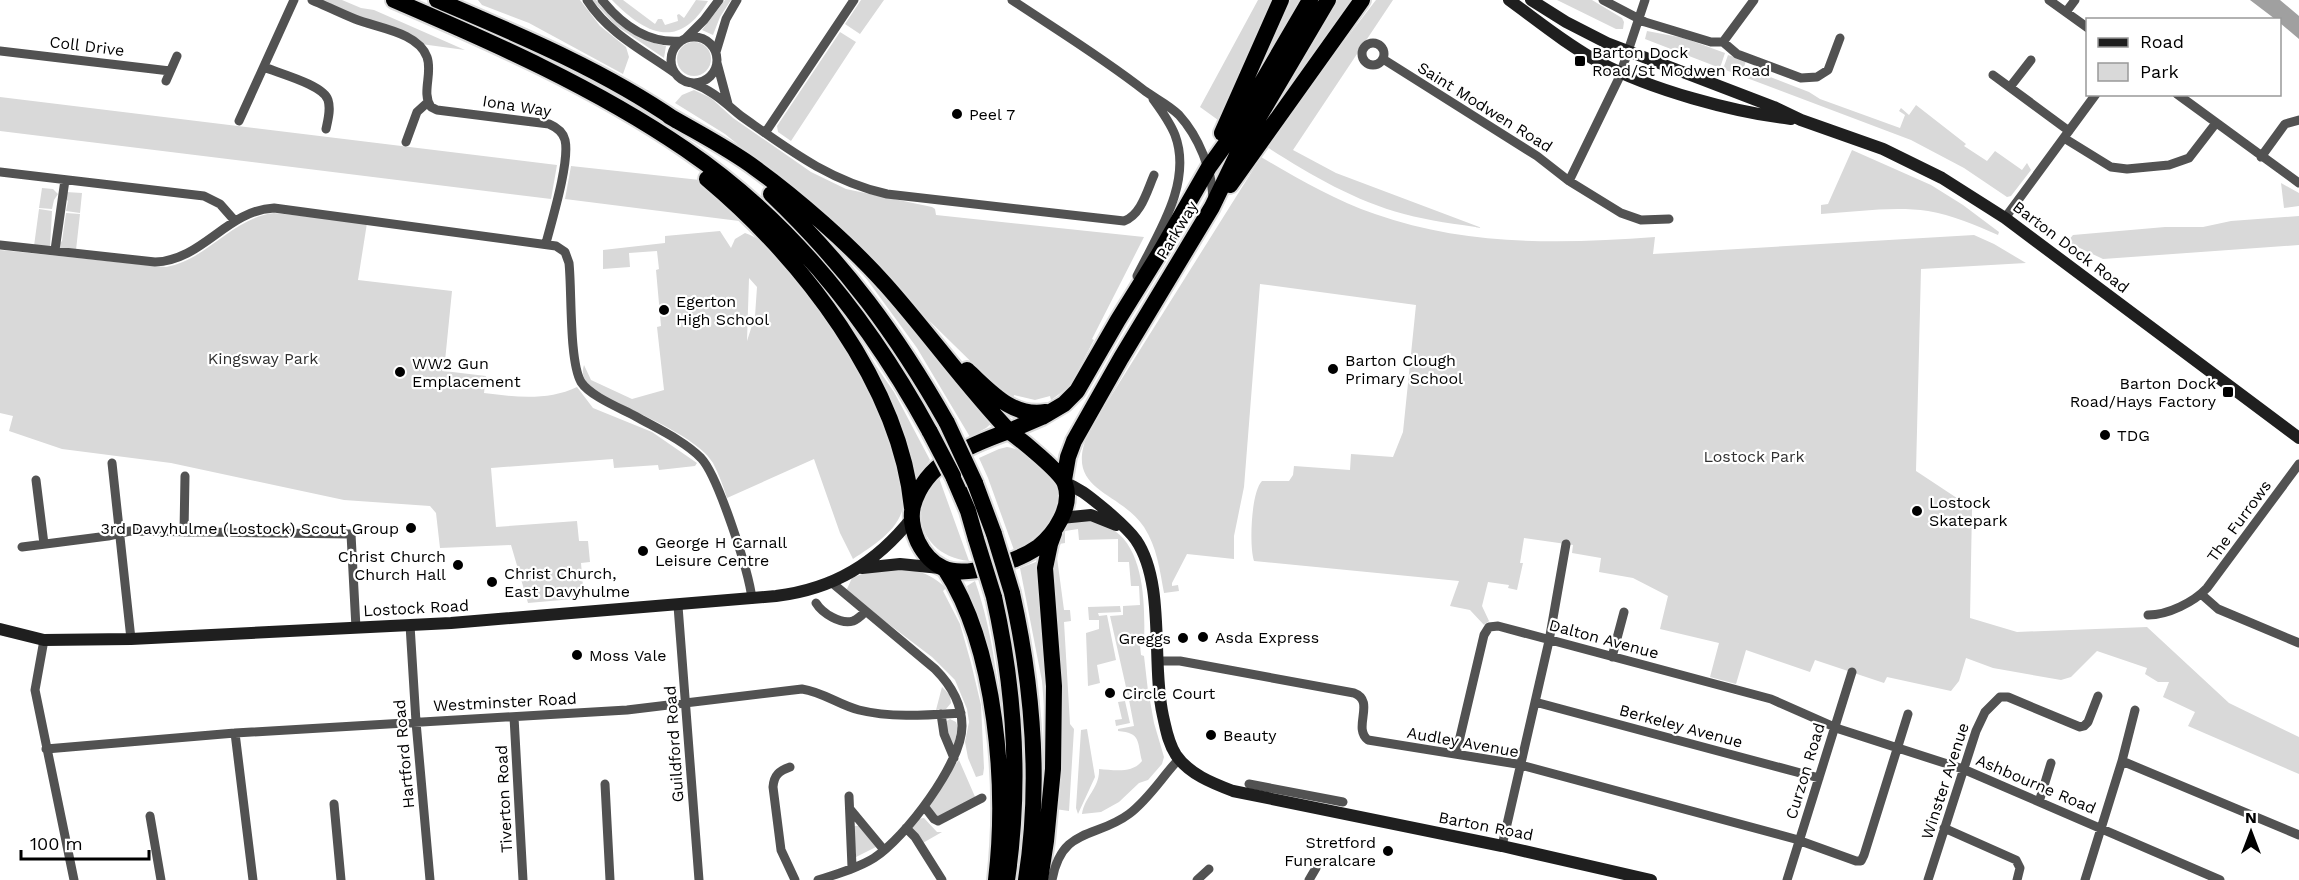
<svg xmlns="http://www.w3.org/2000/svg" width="2299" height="880" font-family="'Work Sans',sans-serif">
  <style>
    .green { fill: #d9d9d9; fill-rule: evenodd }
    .water { fill: #a0a0a0 }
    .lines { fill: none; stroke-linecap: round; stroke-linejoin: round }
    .highway-casing { stroke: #dbdbdb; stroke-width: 20 }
    .street { stroke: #525252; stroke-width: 9 }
    .secondary { stroke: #1f1f1f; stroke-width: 12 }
    .highway { stroke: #000; stroke-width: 16 }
    .highway-bridge-casing { stroke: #dbdbdb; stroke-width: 20; stroke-linecap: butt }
    .highway-bridge { stroke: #000; stroke-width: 16 }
    .poi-dot { fill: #000; stroke: #fff; stroke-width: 2 }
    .labels { text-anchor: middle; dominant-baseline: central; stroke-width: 4.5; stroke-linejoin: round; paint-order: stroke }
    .street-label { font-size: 16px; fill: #000; stroke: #fff }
    .poi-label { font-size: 16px; fill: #000; stroke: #fff; text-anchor: start }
    .park-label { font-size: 16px; fill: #303030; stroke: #fff }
  </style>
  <rect width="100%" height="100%" fill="#fff"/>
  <path class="green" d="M318,0H342L361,8L374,10L465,50L421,44Z
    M478,0H580L600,26L626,47L629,57L623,74L529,23L482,5Z
    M592,0H596C614,23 637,40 666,46L664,58L615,25Z
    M612,0H623L655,24L658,19H662L665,25L678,21L677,15L679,14L684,18L696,0L708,1C679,51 645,34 612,0Z
    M725,0H731L720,17L713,35L702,30Z
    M861,0H884L860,34L845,24Z
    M1258,0H1276L1242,65L1223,113L1221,112L1218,120L1200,107Z
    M1288,0H1304L1263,70L1256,68Z
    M1338,0H1352L1273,116L1269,113L1329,11Z
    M1376,0H1393L1293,150L1336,173L1482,228C1456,224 1430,221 1404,214C1355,201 1309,174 1267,147L1322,70Z
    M1557,0H1592L1622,18L1624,22L1623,29H1616Z
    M1647,31L1684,38L1725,53L1720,68L1645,39Z
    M840,32L856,42L791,141L778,132L777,126Z
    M677 59a17 17 0 1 1 34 0a17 17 0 1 1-34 0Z
    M1728,55L1746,61L1744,67L1809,92L1820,99L1900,128L1905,115L1899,111L1901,108L1909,115L1916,105L1966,144L1964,146L1987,161L1995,151L2022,170L2027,163L2031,170L2011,196L2007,197L1964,168L1911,140L1723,69Z
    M694,90L711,98L733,118L811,172L846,189L932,207L935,209L936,215L1144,237L1092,339L1094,340L1069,387L1051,400L1050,396L1035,400L1014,395L1013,399L1003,393L806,200L725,134L675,103L682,95Z
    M0,97L557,165L551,199L0,131Z
    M1852,150L1931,185L1963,205L1999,232L1998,235C1975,225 1952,215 1928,211C1893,206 1856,212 1821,214V205L1828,204Z
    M1261,157C1297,178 1334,200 1375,214C1465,246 1561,244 1655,237L1653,254L1974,235L1994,244L2026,263L1921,269L1916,471L1972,508L1970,618L2017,632L2147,627L2229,703L2299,737V774L2188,726L2195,712L2163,697L2169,682H2158L2145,674L2147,668L2097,651L2071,677L2061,680L1993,668L1966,658L1959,681L1951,691L1887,677L1884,683L1815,660L1810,672L1746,650L1736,684L1710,677L1719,643L1660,629L1668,596L1633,578L1599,572L1601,558L1572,553L1573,545L1524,538L1520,563H1523L1517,590L1508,588L1509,585L1488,582L1482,606L1489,621L1484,625L1470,610L1450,606L1459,581L1254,561C1249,546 1251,492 1262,481H1289L1293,475L1294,466L1350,470L1351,454L1393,457L1403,432L1416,305L1260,284L1244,487L1234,536V559L1187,554L1172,583V586L1178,585L1179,591L1164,593C1160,571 1157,547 1144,527C1118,489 1062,492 1089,431Z
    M571,166L700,180L747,222L565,199Z
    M2281,183L2299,193V206L2284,208Z
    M42,188L53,189L58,194L54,200L52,209L39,208Z
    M66,192L82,193L80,213L66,211L68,201L65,198Z
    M39,209L52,211L50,248L34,246Z
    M66,213L80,214L76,250H60L59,244L62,241Z
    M274,213L367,223L358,280L452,291L444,371L486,376L484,393C515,397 548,401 577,387L593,408L652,432L697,463L695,466L659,470L658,465L614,468L613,459L491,468L496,527L577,521L579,541H588L590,562L581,563L584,598L528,603L511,545L440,548L436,513L430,506L344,500L171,463L62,449L9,431L13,416L0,413V250L166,267C207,260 232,218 274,213Z
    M2299,216V245L2103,259L2067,242L2073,235L2165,227H2203L2231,221Z
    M720,231L731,248L735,239L745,233C802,250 907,441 904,500C903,528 874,545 853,559L840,533L814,459L727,498C723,486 719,474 713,463C698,436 624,407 594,392C587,384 580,376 584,365L591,380L632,399L664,390L657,327L661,326L656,270L659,269L657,251L629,253L630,267L603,269V250L665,243V236ZM749,278L757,287L755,316L747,341Z
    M855,263L906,316L993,422L986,428L970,437L917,348Z
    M835,307L894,392L930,460L916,479L909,456Z
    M1007,447C1021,449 1030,457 1039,466C1045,472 1052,477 1055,484C1068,513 1036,540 1014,550L988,478L979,458L999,449Z
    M939,478L969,561C923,556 905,511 939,478Z
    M1081,517C1092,521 1106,524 1115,531C1146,553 1145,611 1144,645H1140L1141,655L1144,656L1148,691L1128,696L1110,616L1123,615V606L1140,605L1139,586H1131L1129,562H1118V539L1079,540L1078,529L1065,531V543L1059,544V549L1056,550L1064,610H1070L1071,621L1064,622L1070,724L1074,729L1069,811L1055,809L1053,551L1072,518Z
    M1041,560L1048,645V758L1042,681L1020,568Z
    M877,568C906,569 924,567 946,588L943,591L960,624L971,663L981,705L984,768L983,775L976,777L968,758L965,742L969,722L967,709L955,680L932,657L849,594L847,589L852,578Z
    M975,581C994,636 1000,692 1002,750C994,693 986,639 967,586Z
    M1120,606L1121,612L1098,613L1099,616L1107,615L1116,660L1097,665L1100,683L1088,686L1086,633L1099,629V620H1089L1088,607Z
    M942,687L950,695L951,703L946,709L936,710Z
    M1149,695L1154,723L1164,757L1162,764L1148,780L1139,783L1119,802L1101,812L1082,814C1085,796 1100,788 1099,769C1113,770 1132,774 1142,761C1137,741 1141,733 1118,731V729L1134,726L1129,700Z
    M1125,701L1130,723L1116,726L1115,720L1122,719L1118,702Z
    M950,719L956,722L958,728L954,745H951L945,722Z
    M1087,729L1095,777L1078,814L1076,808L1081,730Z
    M959,760L976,799L938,821L924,806Z
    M924,818L937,832H942L921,844L911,830L917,819Z
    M855,826H859L876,847L856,857L853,827Z"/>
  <path class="water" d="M2250,0H2280L2299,16V39L2280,23V20L2275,19Z"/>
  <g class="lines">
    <g class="highway-casing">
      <path id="highway" d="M394,0C494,43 594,87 685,149C790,220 870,322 930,432
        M437,0C519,35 603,70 677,121
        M669,116C698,133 728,148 755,168C798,199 850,245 885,284C928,332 965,385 1009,431L1042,417L1064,404L1077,391L1118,320L1159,254L1209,167L1227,142L1310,0
        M1222,133L1281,0
        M707,179C801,258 900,383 912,508
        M1230,185L1362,0
        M771,194C845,265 896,333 947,423
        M967,370C990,391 1012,418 1046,412
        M1009,431C1021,440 1061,472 1065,484C1073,506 1055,534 1038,547C1018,561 966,579 943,568C932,563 923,552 918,542C913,531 910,518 913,506C925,462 970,445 1009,431Z
        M953,476L968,511L976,539
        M1064,480L1068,457L1074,441L1121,358L1212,207L1240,149L1328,0
        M975,483L994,534
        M945,569C997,648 1007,788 996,880
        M1012,593C1033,687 1041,784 1026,880
        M994,597C1015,691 1021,785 1007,880
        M1040,880L1046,841L1053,769L1054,686L1045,568L1050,544L1054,533"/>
    </g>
    <path class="street" d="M312,0C326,6 340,13 355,19C377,28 418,32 427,57C433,73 421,93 431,107L437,110L549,124C556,127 563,132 565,140C570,161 552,220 546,243
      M587,0C608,33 644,51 675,73
      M602,0C622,25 648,44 681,41
      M1012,0C1057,30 1103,58 1145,91C1156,99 1169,105 1179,115C1199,137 1212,170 1213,199
      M1603,0L1645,22L1711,42H1723L1737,54L1801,78L1817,77L1828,70L1840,38
      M2049,0L2088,28
      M2066,12L2075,0
      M671 60a23 23 0 1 1 46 0a23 23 0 1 1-46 0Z
      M686,38L704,20L719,0
      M1723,42L1754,0
      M1362 54a11 11 0 1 1 22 0a11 11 0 1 1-22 0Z
      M0,51L170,71
      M716,52L726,19L737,0
      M1383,59L1537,156L1569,181L1621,213L1641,220L1669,219
      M717,63L728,104
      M264,67C278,73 324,85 328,100C331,109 328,120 326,129
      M1993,75L2069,131
      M166,81L177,56
      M692,83C712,90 725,103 741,116C788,149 829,181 887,194L1124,221C1141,215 1147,191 1154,175
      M2010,87L2031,60
      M2177,94L2299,183
      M239,121L294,0
      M765,133L854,0
      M2064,138L2111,167L2127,169L2169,165L2189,158L2216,123
      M406,142L417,112L428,102
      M2261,157L2285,124L2299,120
      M0,172L204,196L220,204L235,221
      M1569,181L1619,78L1645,0
      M2005,218L2096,94
      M0,245L155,262C202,261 227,210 274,208L556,246L565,252L569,263C572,291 569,361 581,382C590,396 620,408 635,416C656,428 683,440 701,458C718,476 749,572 752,599
      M55,250L65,180
      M1137,276C1157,235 1193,183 1175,135C1170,122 1161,110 1153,99
      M112,463L131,639
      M36,480L44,544
      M184,532L185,476
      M22,547L108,536L130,531L351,534L356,628
      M2201,594L2218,609L2299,643
      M816,603C822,613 841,625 853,621C858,619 862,615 865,612
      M678,606L699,880
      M2148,615C2168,615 2194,602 2207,588L2299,464
      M410,625L416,722L430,880
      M44,640L35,690L74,880
      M1612,657L1624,612
      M1157,661H1180L1354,693C1376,701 1352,728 1368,740L1517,764L1795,839L1856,861H1861L1864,855L1908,714
      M1535,702L1819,778
      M941,714L944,734L954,758
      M514,717L523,880
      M235,733L253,880
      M46,749L235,733L627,710L802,689C823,692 839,705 859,710C891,718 928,715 961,713
      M1456,754L1484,635L1489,627L1498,626L1771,699L1839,729L1963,769L2220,880
      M2122,761L2299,835
      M790,767C779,771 774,775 773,787L781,850L795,880
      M605,784L610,880
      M1249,784L1343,802
      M849,796L852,867
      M2039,802L2051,763
      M334,804L341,880
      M924,806L934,819L938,821L982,798
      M850,809L884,850
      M150,816L161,880
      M906,828L915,837L942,880
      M1944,828L2016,860L2020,868L2017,880
      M1502,846L1549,641L1566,544
      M818,880C837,874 858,868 874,858C905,838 962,763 962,726C962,703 951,685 935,669L831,582
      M1052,880C1062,826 1096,839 1129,814C1149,799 1162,777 1179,759
      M1197,880L1209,869
      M1309,880L1316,868
      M1787,880L1852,672
      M1928,880L1976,731L1985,712L2000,697H2008L2080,727L2084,726L2088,722L2098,696
      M2085,880L2122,761L2135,710"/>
    <path class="secondary" d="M1509,0C1538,21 1567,45 1599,62C1651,90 1733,112 1791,119
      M1531,0L1566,22L1607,43L1774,107L1801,120L1883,149L1942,178L2005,218L2299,438
      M1065,483C1082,489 1093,500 1107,511C1117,520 1128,529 1136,540C1166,584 1151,664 1163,716C1166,729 1168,743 1176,755C1189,774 1212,783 1233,791L1502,846L1651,880
      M1061,518L1091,515L1116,525
      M862,568L900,564L940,568
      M0,629L44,640L131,639L451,623L776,596C834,589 876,563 912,518"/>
    <use href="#highway" class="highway"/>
    <g class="highway-bridge-casing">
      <path id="highway-bridge" d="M947,423L975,483
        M930,432L953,476
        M994,534L1012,593
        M976,539L994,597"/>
    </g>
    <use href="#highway-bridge" class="highway-bridge"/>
  </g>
  <g class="poi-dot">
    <rect x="1574" y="55" width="12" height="12" rx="3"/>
    <circle cx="957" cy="114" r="6"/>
    <circle cx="664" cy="310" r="6"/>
    <circle cx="1333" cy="369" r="6"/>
    <circle cx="400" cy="372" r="6"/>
    <rect x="2222" y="386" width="12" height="12" rx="3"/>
    <circle cx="2105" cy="435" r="6"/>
    <circle cx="1917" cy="511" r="6"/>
    <circle cx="411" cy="528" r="6"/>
    <circle cx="643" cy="551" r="6"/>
    <circle cx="458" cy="565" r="6"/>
    <circle cx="492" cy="582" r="6"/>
    <circle cx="1203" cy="637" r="6"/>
    <circle cx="1183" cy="638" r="6"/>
    <circle cx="577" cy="655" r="6"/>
    <circle cx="1110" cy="693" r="6"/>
    <circle cx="1211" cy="735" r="6"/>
    <circle cx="1388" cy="851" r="6"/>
  </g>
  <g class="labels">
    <g class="street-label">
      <text transform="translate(87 46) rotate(7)">Coll Drive</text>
      <text transform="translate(517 106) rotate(9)">Iona Way</text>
      <text transform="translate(1485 107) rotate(32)">Saint Modwen Road</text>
      <text transform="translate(1177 230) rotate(-59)">Parkway</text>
      <text transform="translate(2071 247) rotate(37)">Barton Dock Road</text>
      <text transform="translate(2239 521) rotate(-54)">The Furrows</text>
      <text transform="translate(416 608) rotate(-3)">Lostock Road</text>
      <text transform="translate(1604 639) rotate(15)">Dalton Avenue</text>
      <text transform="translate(505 702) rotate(-3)">Westminster Road</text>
      <text transform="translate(1681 726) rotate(15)">Berkeley Avenue</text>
      <text transform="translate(1463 742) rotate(10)">Audley Avenue</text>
      <text transform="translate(674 744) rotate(-94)">Guildford Road</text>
      <text transform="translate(404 754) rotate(-95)">Hartford Road</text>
      <text transform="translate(1805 771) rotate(-73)">Curzon Road</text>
      <text transform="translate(1945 781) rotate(-72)">Winster Avenue</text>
      <text transform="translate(2036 784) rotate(23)">Ashbourne Road</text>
      <text transform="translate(504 799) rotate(-93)">Tiverton Road</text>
      <text transform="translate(1486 826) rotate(11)">Barton Road</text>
    </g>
    <g class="poi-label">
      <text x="1592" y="52">Barton Dock<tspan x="1592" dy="18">Road/St Modwen Road</tspan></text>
      <text x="969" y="114">Peel 7</text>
      <text x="676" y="301">Egerton<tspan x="676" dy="18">High School</tspan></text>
      <text x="1345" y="360">Barton Clough<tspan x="1345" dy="18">Primary School</tspan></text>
      <text x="412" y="363">WW2 Gun<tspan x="412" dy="18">Emplacement</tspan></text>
      <text x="2216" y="383" text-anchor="end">Barton Dock<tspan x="2216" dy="18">Road/Hays Factory</tspan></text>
      <text x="2117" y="435">TDG</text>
      <text x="1929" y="502">Lostock<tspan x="1929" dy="18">Skatepark</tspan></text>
      <text x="399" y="528" text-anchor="end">3rd Davyhulme (Lostock) Scout Group</text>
      <text x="655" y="542">George H Carnall<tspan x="655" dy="18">Leisure Centre</tspan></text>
      <text x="446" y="556" text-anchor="end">Christ Church<tspan x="446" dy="18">Church Hall</tspan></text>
      <text x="504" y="573">Christ Church,<tspan x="504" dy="18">East Davyhulme</tspan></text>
      <text x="1215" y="637">Asda Express</text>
      <text x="1171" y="638" text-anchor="end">Greggs</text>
      <text x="589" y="655">Moss Vale</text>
      <text x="1122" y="693">Circle Court</text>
      <text x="1223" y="735">Beauty</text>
      <text x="1376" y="842" text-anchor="end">Stretford<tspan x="1376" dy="18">Funeralcare</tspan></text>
    </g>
    <g class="park-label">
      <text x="263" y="358">Kingsway Park</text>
      <text x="1754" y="456">Lostock Park</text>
    </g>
  </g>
  <rect x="2086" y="18" width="195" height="78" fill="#ffffff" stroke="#999999" stroke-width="1.5"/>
  <rect x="2098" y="38" width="30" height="9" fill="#1f1f1f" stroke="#999999" stroke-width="1.5"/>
  <text x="2140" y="48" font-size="18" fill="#000000">Road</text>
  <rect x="2098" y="63" width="30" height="18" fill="#d9d9d9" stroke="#999999" stroke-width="1.5"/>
  <text x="2140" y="78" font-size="18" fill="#000000">Park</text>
  <g transform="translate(2251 832)" stroke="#ffffff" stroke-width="4.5" paint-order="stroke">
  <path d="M0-4.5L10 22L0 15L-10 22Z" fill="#000000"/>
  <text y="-9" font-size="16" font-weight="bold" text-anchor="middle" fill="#000000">N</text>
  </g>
  <path d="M21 850v9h128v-9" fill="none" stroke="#000000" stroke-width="3"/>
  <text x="30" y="850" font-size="18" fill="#000000" stroke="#ffffff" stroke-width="4.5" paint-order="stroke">100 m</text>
</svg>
